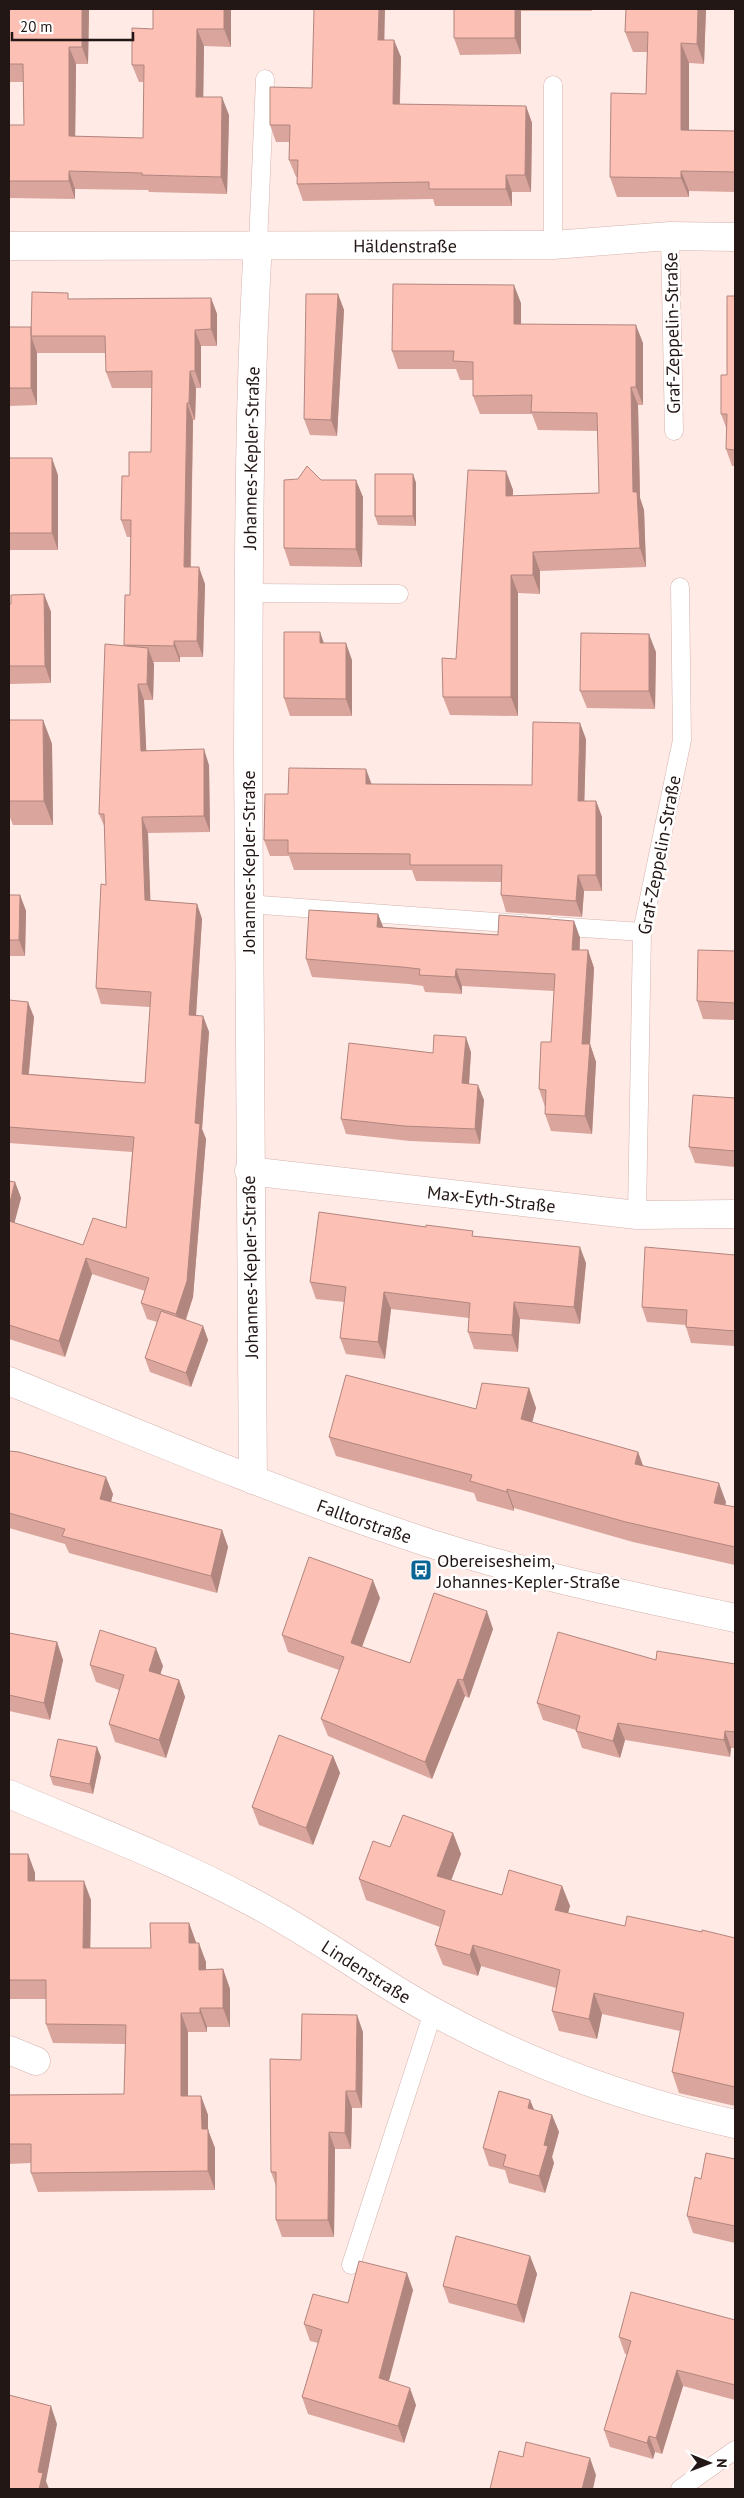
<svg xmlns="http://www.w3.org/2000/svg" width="744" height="2498" font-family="'PT Sans',sans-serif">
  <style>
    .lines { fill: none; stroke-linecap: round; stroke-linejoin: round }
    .service-casing { stroke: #d5b3ad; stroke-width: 19 }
    .minor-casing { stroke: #d5b3ad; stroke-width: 29 }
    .service { stroke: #fff; stroke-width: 18 }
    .minor { stroke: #fff; stroke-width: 28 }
    .wall { fill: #daa59c }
    .shaded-wall { fill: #b1867f }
    .building { fill: #fdc0b5; stroke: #b1867f }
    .labels { text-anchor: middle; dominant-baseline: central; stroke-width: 5; stroke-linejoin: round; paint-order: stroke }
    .street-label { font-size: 18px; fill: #231715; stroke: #fff }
    .poi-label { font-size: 18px; fill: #231715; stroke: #fff; text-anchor: start }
  </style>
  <rect width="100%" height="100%" fill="#ffeae6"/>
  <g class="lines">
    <g class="service-casing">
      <path id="service" d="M553,85V245
        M670,236L674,431
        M258,244L265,79
        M249,593L399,594
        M248,904L522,924
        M553,926L642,932
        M637,1215L642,932L682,740L680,587
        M351,2265L433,2012
        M680,2489L735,2450"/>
    </g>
    <g class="minor-casing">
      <g id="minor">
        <path id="s1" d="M9,246L553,245L670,236L735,237"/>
        <path id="s2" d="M249,1171L637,1215L735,1214"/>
        <path id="s3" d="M9,1381C148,1438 286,1496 429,1543C529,1575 632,1596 735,1618"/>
        <path id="s4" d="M253,1480C250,1236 248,992 248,747C249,580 248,412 258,244"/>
        <path id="s5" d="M9,1794C89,1828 171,1859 248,1900C313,1933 371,1978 434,2012C528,2064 631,2101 735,2124"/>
        <path d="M9,2050L36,2061"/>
      </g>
    </g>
    <use href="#service" class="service"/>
    <use href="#minor" class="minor"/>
  </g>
  <path class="wall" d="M9,9H89L88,64H76L75,136L143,138L144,82H139L132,65L153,29L231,9V47L204,46L203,97L229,115L227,194L149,192L148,190L75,189V199L9,198V125H24L23,82H9Z
    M454,9H592V11H521V54L460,55L454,38Z
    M626,9H706L704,64L689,63V130L735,131V192L689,191V197H617L610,177L646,94L647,52H633L625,32Z
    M385,40L401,57L400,104L526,106L532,123L531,192H512V206H435L433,199L303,201L297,184V177H296L289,160L290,142H276L270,125L312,88Z
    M338,294L344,310L337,436L310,435L304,419Z
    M735,296V466H732L726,449L727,430L721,414L727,375Z
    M211,298L217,314V346H201V388H196L195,420H193L191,567L205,584L203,657H180V662H153L154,664L153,700H144L146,750L209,765L210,832L148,833L150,900L197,904L202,919L196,1016H203L209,1032L202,1129L206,1139L193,1297L186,1320L203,1326L208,1340L191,1387L150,1372L145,1358L157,1322L147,1319L141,1303L145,1291L92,1274L65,1357L9,1339V1181L15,1182L21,1198L14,1223L83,1245L126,1228L132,1152L9,1143V1000L34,1017L29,1074L145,1083L150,1007L101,1004L96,988L106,885L105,828L99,814L125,646L130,595L131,537H127L121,520L129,476L151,452L152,388H112L106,372V353H37V405L9,406V327H31L70,299Z
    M521,303V324L643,343V405H638L640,498L644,510L646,567L540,571V594L518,593V716L450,715L443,697L456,659L506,471L513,490V496L599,493L598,431L538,430L532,414H480L473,396V380H460L456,369H398L392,351Z
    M9,458L58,475V550H9Z
    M413,474L416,483V526L378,525L375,516Z
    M321,480L363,497L362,567L290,566L284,548Z
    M44,594L51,612V683L9,684V604Z
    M324,643L352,660V716H290L284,698Z
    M656,652L655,709L587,708L580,691Z
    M43,720L52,744L53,825H13L9,815V801Z
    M586,739L584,801H596L602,817V891H584L582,917L506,912L501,895V882L416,881L412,870H294L289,856H270L264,840L288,794L372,784L532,785Z
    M9,895H20L26,911L25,956H9Z
    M378,914L383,927L498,935L574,921L580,938V950H588L594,968L590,1044L596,1062L592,1134L551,1131L545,1114V1107L539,1089L551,1042L554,991L462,986V994L425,992L423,986L409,984L312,977L306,959Z
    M735,951V1020L703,1019L697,1001Z
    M471,1052L469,1084L484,1100L480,1144L410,1141L346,1134L341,1119L433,1053Z
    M735,1098V1167L695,1163L689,1147Z
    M474,1236L586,1263L580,1324L520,1319L518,1352L474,1349L468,1332L469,1318L391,1309L385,1359L346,1354L340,1338L344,1302L316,1299L310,1282Z
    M735,1255V1346L691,1343L686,1327V1325L647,1322L642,1307Z
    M529,1388L536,1408L532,1422L638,1452L643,1466L726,1502L725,1505L735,1507V1565L633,1542L514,1508V1511L477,1501L474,1493L336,1456L329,1437L476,1409Z
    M9,1451L113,1494L111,1502L222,1530L228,1547L217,1593L69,1553L65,1544L9,1528Z
    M380,1598L362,1647L410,1663L493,1629L469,1698L465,1696L432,1779L328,1736L321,1719L339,1670L288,1652L282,1635Z
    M9,1633L57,1642L63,1660L50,1720L9,1711Z
    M656,1660L735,1664V1748H731L730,1757L625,1740L620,1758L582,1748L576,1730L543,1720L537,1703Z
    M90,1665L163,1666L160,1674L179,1680L185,1697L166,1758L115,1742L109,1724L119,1690L96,1682Z
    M333,1756L340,1773L313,1845L259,1825L252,1807Z
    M101,1757L93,1794L53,1785L50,1776Z
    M453,1833L461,1854L451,1880L502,1895L562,1886L570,1906L568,1913L625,1926L702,1932L735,1938V2106L679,2093L672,2072L680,2031L602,2014L597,2039L559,2031L552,2011L556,1988L481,1966L478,1976L443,1965L435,1945L440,1927L366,1900L359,1879L390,1847Z
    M9,1854H28L35,1873V1881L91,1900L90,1948H151L189,1923L196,1943L206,1962V1970L223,1969L230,1989V2027H207V2032H188V2096H201L208,2115V2130L215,2148V2190L38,2192L31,2173V2163L9,2164V2095L124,2094L125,2044L53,2043L46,2024V1999H9Z
    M363,2032L362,2108H352L351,2149H335L334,2237H282L276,2220V2186L271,2172L301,2060Z
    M530,2100L534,2110L552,2115L559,2132L552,2157L554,2163L545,2193L509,2183L505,2170L489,2166L483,2148Z
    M735,2159V2243L693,2233L687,2216L701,2179Z
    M530,2256L537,2274L524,2323L449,2303L443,2286Z
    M413,2290L389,2381L416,2405L404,2443L308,2414L302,2397L318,2343L310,2341L304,2324L348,2303Z
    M735,2320V2400L683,2386L662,2454L655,2452L653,2459L610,2447L604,2430L627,2354H625L619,2337Z"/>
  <path class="shaded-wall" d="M82,9H89L88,64L82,47Z
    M224,9H231V47L224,29Z
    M379,9H385L384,57L378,40Z
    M515,9H520L521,11V54L515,38Z
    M698,9H706L704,64L697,44Z
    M197,29L204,46L203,114L196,97Z
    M394,40L401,57L399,121L393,104Z
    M681,43L689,63V150L681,130Z
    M69,47L76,64L75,154L69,136Z
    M222,97L229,115L227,194L221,177Z
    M526,106L532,123L531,192L525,175Z
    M69,171L75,189V199L69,181Z
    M681,171L689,191V197L681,178Z
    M506,175L512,192V206L506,189Z
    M514,285L521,303V343L514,324Z
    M338,294L344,310L337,436L331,420Z
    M211,298L217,314V346L211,329Z
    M636,325L643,343V405L636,387Z
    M195,330L201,346V388L195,371Z
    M31,336L37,353V405L31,388Z
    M190,371L196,388L195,420L189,403Z
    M631,387L638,405L640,498L644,510L646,567L640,548L633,492Z
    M187,403L193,420L190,584L184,567Z
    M52,458L58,475V550L52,533Z
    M506,471L513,490L512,515L506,496Z
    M413,474L416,483V526L413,516Z
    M356,480L363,497L362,567L356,549Z
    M533,552L540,571V594L533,575Z
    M199,567L205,584L203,657L197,641Z
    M511,575L518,593V716L511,697Z
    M44,594L51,612V683L45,666Z
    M320,632L326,649L320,643Z
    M649,634L656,652L655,709L649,691Z
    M174,641L180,657V662L174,646Z
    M346,643L352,660V716L346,699Z
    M148,648L154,664L153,700L147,684Z
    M138,684L144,700L147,766L141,751Z
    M43,720L52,744L53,825L44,801Z
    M580,723L586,739L584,817L578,801Z
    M204,749L209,765L210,832L204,816Z
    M366,769L372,785L366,784Z
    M596,801L602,817V891L596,875Z
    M142,817L148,833L151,916L145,900Z
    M578,875L584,891L582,917L576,901Z
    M20,895L26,911L25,956L19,940Z
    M197,904L202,919L195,1031L189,1015Z
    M378,914L385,932L377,927Z
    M574,921L580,938L578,967L572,950Z
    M588,950L594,968L590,1044L596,1062L592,1134L585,1116L582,1044Z
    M456,969L462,986V994L455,977Z
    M28,1002L34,1017L27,1089L22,1074Z
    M203,1016L209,1032L202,1129L206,1139L193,1297L182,1330L176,1314L195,1123Z
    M466,1037L471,1052L468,1099L462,1083Z
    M478,1085L484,1100L480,1144L475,1129Z
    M15,1182L21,1198L11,1236L9,1230V1206Z
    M580,1247L586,1263L580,1324L574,1307Z
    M86,1258L92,1274L65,1357L59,1341Z
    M384,1292L391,1309L385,1359L378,1342Z
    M514,1302L520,1319L518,1352L512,1335Z
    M203,1326L208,1340L191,1387L186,1373Z
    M529,1388L536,1408L528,1438L521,1419Z
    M638,1452L645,1471L635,1464Z
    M106,1477L113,1494L107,1516L100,1499Z
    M719,1483L726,1502L721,1522L714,1503Z
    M507,1489L514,1508V1511L507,1492Z
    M222,1530L228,1547L217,1593L211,1576Z
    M373,1580L380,1598L357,1660L351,1643Z
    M487,1611L493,1629L469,1698L463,1680Z
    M57,1642L63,1660L50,1720L44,1703Z
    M156,1648L163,1666L156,1688L149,1671Z
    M458,1679L465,1696L432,1779L425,1762Z
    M179,1680L185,1697L166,1758L159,1740Z
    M618,1723L625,1740L620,1758L613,1741Z
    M725,1731L731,1748L730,1757L724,1740Z
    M97,1747L101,1757L93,1794L90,1784Z
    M333,1756L340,1773L313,1845L306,1828Z
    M453,1833L461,1854L445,1897L437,1876Z
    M28,1854L35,1873V1900L28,1881Z
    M84,1881L91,1900L90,1967L83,1948Z
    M562,1886L570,1906L563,1931L555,1910Z
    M189,1923L196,1942V1962L189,1943Z
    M199,1943L206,1962V1989L199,1970Z
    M473,1945L481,1966L478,1976L470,1955Z
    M223,1969L230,1989V2027L223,2008Z
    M594,1993L602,2014L597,2039L589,2019Z
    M200,2008L207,2027V2032L200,2013Z
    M181,2013L188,2032V2115L181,2096Z
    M357,2015L363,2032L362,2108L356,2091Z
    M346,2091L352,2108L351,2149L345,2133Z
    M201,2096L208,2115V2130L215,2148V2190L208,2171L202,2129Z
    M530,2100L537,2117L528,2108Z
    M552,2115L559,2132L552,2157L554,2163L545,2193L539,2176L544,2145Z
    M329,2132L335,2149L334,2237L328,2220Z
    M530,2256L537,2274L524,2323L517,2305Z
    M407,2273L413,2290L385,2395L379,2378Z
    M677,2370L683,2386L662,2454L656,2438Z
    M410,2388L416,2405L404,2443L398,2426Z
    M51,2406L57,2424L46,2481L49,2489H39L38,2472Z
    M649,2436L655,2452L653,2459L647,2443Z
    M590,2458L596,2475L593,2489H582Z"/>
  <path class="building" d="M9,9H82V47H69V136L143,138L144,65H132V28L153,29V9H224V29H197L196,97H222L221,177L142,175V173L69,171V181H9V125H24L23,64H9Z
    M314,9H379L378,40H394L393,104L526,106L525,175H506V189H429V182L297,184L298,160H289L290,125H270V87L312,88Z
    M454,9H515V38H454Z
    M626,9H698L697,44L681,43V130L735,131V172L681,171V178L610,177L611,93L646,94L648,32H625Z
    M393,284L514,285V324L636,325V387H631L633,492H637L640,548L533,552V575H511V697H443L442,658L456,659L468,470L506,471V496L599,493L597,413L531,412L532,395L473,396V362L453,361L454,351H392Z
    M32,292L68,293V299L211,298V329L195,330V371H190L189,403H187L184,567H199L197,641H174V646L124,645L125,595H130L131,520H121L122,476H129V452H151L152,371L106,372L105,336H31Z
    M306,294H338L331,420L304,419Z
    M727,296H735V450L726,449L727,414H721V375H727Z
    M9,327H31V388H9Z
    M9,458H52V533H9Z
    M307,466L321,480H356V549L284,548V480L298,479Z
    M375,474H413V516H375Z
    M44,594L45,666H9V604H11V595Z
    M284,632H320V643H346V699L284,698Z
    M581,633L649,634V691H580Z
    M105,644L148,648L147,684H138L141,751L204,749V816L142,817L145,900L197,904L189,1015L203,1016L195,1123L200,1124L187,1281L176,1314L141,1303L149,1278L86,1258L59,1341L9,1325V1221L83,1245L93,1218L126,1228L134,1137L9,1127V1000L28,1002L22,1074L145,1083L151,992L96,988L101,884L106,885L104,814H99Z
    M9,720H43L44,801H9Z
    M533,722L580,723L578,801H596V875H578L576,901L501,895L502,865H410V854L288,853V840H264L265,794H288L289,768L366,769V784L532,785Z
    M9,895H20L19,940H9Z
    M309,910L378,914L377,927L498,935L499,915L574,921L572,950H588L582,1044H590L585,1116L545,1114L546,1090L539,1089L541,1042H551L555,974L456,969L455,977L419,975L420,969L402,967L306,959Z
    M698,950L735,951V1003L697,1001Z
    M434,1035L466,1037L462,1083L478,1085L475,1129L404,1126L341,1119L349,1043L433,1053Z
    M693,1095L735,1098V1151L689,1147Z
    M9,1181L15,1182L9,1206Z
    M319,1212L426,1227V1225L473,1231L472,1236L580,1247L574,1307L514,1302L512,1335L468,1332L470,1303L384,1292L378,1342L340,1338L346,1287L310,1282Z
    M645,1247L735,1255V1331L686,1327L687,1310L642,1307Z
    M161,1311L203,1326L186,1373L145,1358Z
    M346,1375L476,1409L482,1383L529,1388L521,1419L638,1452L635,1464L719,1483L714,1503L735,1507V1547L726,1545L626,1522L507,1489V1492L470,1481L472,1475L329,1437Z
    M9,1451L19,1452L106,1477L100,1499L222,1530L211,1576L62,1536L65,1529L9,1513Z
    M309,1557L373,1580L351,1643L410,1663L434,1593L487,1611L463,1680L458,1679L425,1762L321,1719L344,1657L282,1635Z
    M100,1630L156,1648L149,1671L179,1680L159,1740L109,1724L124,1675L90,1665Z
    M558,1632L656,1660L657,1651L735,1664V1732L725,1731L724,1740L618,1723L613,1741L576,1731L580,1716L537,1703Z
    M9,1633L57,1642L44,1703L9,1695Z
    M279,1735L333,1756L306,1828L252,1807Z
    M58,1739L97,1747L90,1784L50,1776Z
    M403,1815L453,1833L437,1876L502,1895L509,1870L562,1886L555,1910L625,1926L627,1916L702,1932V1930L735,1938V2087L672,2072L684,2013L594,1993L589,2019L552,2011L560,1970L473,1945L470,1955L435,1945L445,1911L359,1879L373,1841L390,1847Z
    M9,1854H28V1881H84L83,1948H151L150,1923H189V1943H199V1970L223,1969V2008H200V2013H181V2096H201L202,2129H208V2171L31,2173V2144H9V2095L124,2094L126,2025L46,2024V1980H9Z
    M302,2014L357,2015L356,2091H346L345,2133L329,2132L328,2220H276V2172H271L270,2059L301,2060Z
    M499,2091L530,2100L528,2108L552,2115L544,2145L548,2146L539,2176L503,2166L506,2155L483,2148Z
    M706,2153L735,2159V2226L687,2216L695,2177L701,2179Z
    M456,2236L530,2256L517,2305L443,2286Z
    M359,2261L407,2273L379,2378L410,2388L398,2426L302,2397L322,2330L304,2324L313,2294L348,2303Z
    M631,2292L735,2320V2385L677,2370L656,2438L649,2436L647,2443L604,2430L631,2341L619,2337Z
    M9,2395L51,2406L38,2472L43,2473L39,2489H9Z
    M526,2442L590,2458L582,2489H490L499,2451L523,2457Z"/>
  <defs>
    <g id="bus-square" transform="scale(1.125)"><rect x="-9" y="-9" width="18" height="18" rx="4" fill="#096494" stroke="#fff"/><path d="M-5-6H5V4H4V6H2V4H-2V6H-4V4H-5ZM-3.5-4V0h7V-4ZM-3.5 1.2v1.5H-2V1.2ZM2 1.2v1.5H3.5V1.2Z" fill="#fff"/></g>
  </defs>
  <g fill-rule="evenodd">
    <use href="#bus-square" x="421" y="1570"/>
  </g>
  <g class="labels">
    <g class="street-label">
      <text stroke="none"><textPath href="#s1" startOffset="396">Häldenstraße</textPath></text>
      <text transform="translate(672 333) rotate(-91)">Graf-Zeppelin-Straße</text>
      <text stroke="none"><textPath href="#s4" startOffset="1022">Johannes-Kepler-Straße</textPath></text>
      <text transform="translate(659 855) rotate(-79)">Graf-Zeppelin-Straße</text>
      <text transform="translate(248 862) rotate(-90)">Johannes-Kepler-Straße</text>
      <text stroke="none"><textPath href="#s2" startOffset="244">Max-Eyth-Straße</textPath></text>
      <text transform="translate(250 1267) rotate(-91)">Johannes-Kepler-Straße</text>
      <text stroke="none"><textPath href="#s3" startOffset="382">Falltorstraße</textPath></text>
      <text stroke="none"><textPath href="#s5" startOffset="400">Lindenstraße</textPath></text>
    </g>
    <g class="poi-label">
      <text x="437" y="1560">Obereisesheim,<tspan x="437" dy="21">Johannes-Kepler-Straße</tspan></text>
    </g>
  </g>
  <rect width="744" height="2498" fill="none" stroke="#231715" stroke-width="20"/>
  <g transform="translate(709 2463) rotate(91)" stroke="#ffffff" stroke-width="4" paint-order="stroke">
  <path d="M0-4L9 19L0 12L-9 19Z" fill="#231715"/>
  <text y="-8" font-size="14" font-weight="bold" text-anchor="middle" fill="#231715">N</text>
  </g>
  <path d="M12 32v8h121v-8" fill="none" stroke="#231715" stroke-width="2.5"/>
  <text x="20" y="32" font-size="15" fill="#231715" stroke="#ffffff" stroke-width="4" paint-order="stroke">20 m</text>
</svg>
